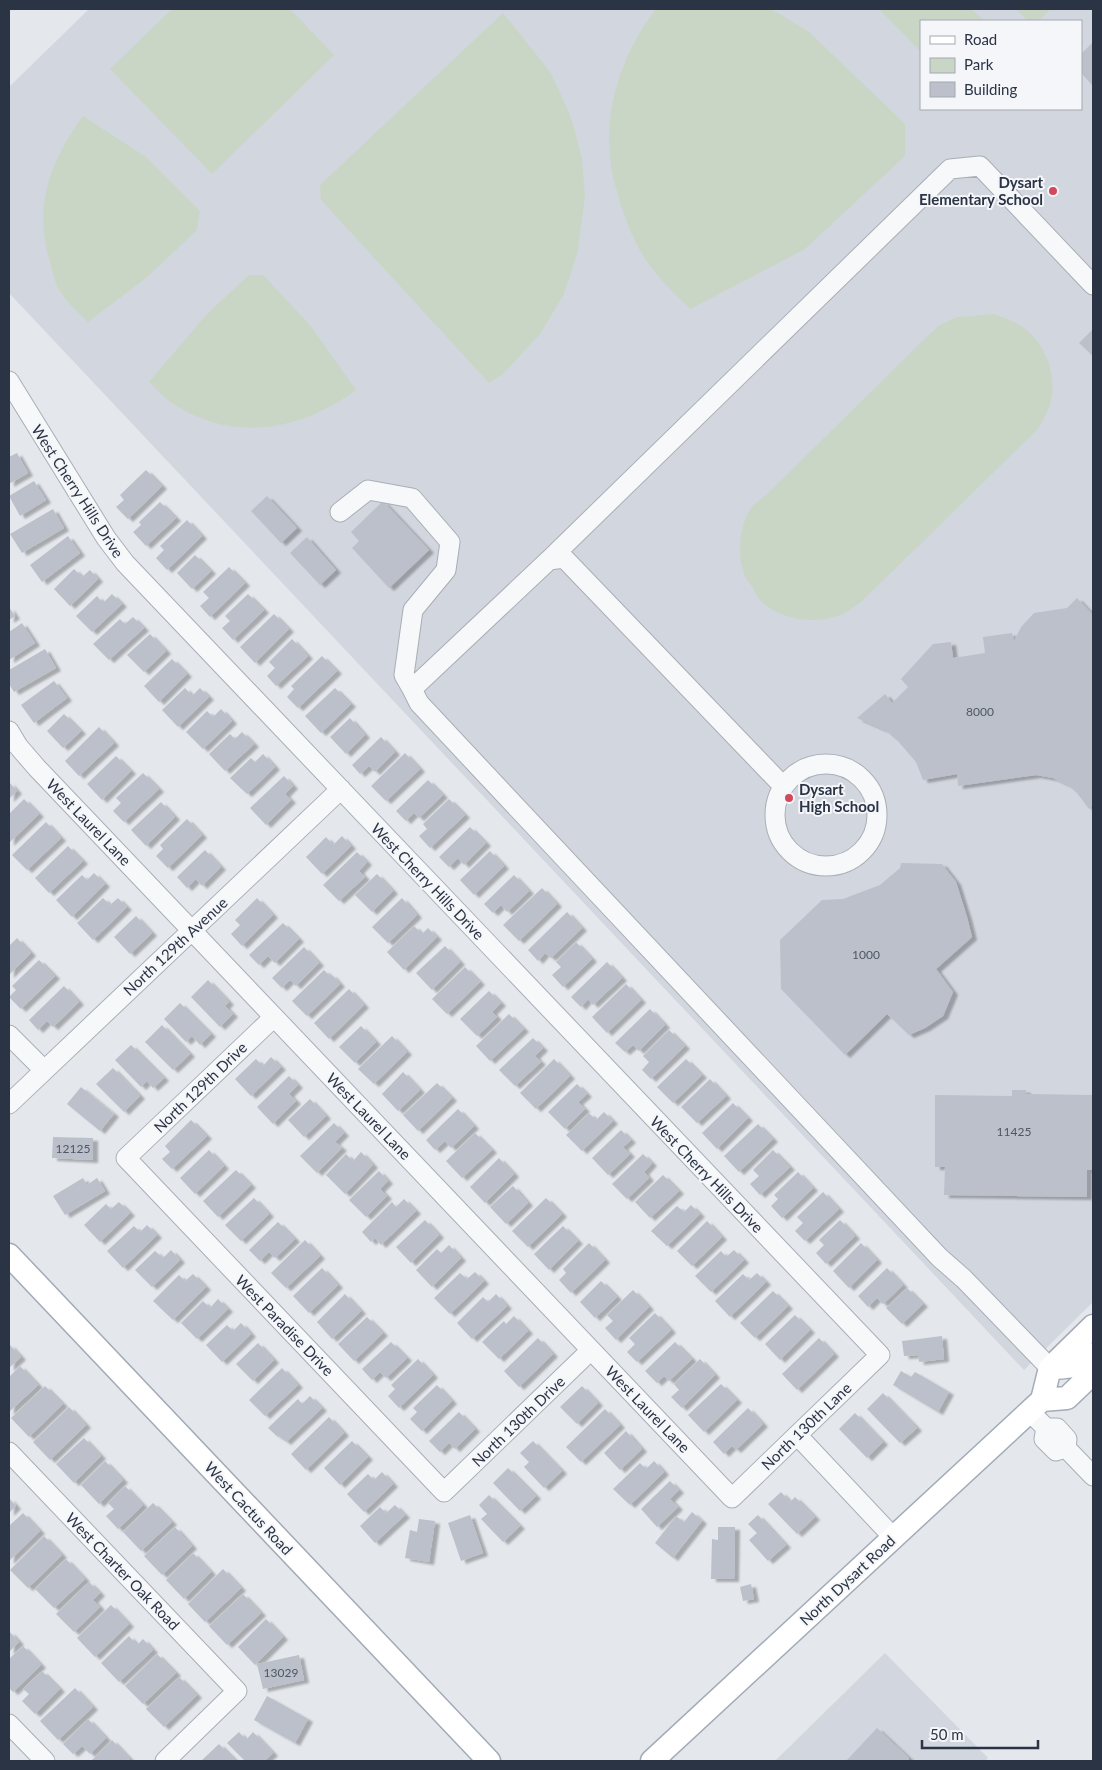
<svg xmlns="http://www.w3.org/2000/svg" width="1102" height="1770" font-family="Lato,sans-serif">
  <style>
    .built { fill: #d2d6de; fill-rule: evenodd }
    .green { fill: #c9d6c5 }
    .building { fill: #bbc0ca; filter: url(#shadow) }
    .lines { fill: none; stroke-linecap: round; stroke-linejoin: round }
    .minor-casing { stroke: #a9aeb7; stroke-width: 21 }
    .major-casing { stroke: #a3abb8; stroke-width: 25 }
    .minor { stroke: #f7f8fa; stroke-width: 19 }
    .major { stroke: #fff; stroke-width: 22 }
    .poi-dot { fill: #d1495b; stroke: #f4f6f9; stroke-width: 2 }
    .labels { text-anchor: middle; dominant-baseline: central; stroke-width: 4; stroke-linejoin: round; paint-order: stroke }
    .number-label { font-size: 12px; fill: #4f5766 }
    .poi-label { font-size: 15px; font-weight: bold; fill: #2b3445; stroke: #f4f6f9; text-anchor: end }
    .street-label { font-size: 15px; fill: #2b3445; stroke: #f4f6f9 }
  </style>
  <defs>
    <filter id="shadow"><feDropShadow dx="5" dy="3" stdDeviation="1" flood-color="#0004"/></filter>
  </defs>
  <rect width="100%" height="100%" fill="#e4e7ec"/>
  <path class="built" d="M89,9H1093V1302L1024,1370L9,293V87ZM921,21H1081V109H921Z
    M885,1653L988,1758L985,1761H775Z"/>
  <path class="green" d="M172,9H290L334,55L212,174L110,69Z
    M656,9H771L808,31L905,124V156L805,249L690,309C676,295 662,282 651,267C637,250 626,222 620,202C617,190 612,177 611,165C603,109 622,53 656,9Z
    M879,9H972L984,21H921V52Z
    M1016,9H1051L1038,21H1028Z
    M503,13L551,73L565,104L572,121L582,159L585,196L577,254L564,294L540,334L503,374L489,383L321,200L320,185Z
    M83,116L146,157L200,211L197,230L146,278L88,322C79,313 69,305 62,294C55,285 53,273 50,262C33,207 50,161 83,116Z
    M249,275H263L310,325L356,390C302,430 235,443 175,405C165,399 158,390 149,382L207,314Z
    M993,314C1002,317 1013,321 1021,326C1043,340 1055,369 1052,394C1051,406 1044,419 1038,429L860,603C853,607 847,613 840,615C814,625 781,620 761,601C757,597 755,592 753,588C751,584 748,582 746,578C736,557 739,527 751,508C755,503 761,499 766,495L938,326L957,317Z"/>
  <path class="building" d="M1093,42V86L1081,73V54Z
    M1093,329V354L1092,355L1079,343Z
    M17,453L28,473L9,484V457Z
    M146,470L162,486L128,519L116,507L124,500L120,495Z
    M34,481L46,500L20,516L9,496Z
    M267,496L297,528L281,543L251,511Z
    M383,501L429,550L389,588L352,548L359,541L351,532Z
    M160,502L176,518L146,546L133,532L141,525L139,522Z
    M53,509L64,528L22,553L10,534Z
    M187,520L202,536L167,570L156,558L164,550L160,546Z
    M68,536L80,553L42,582L30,565Z
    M307,537L336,570L320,585L290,553Z
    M195,555L211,571L192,589L177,573Z
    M229,567L245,583L210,617L200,606L209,598L203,592Z
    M74,569L82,577L90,570L98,579L70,606L54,589Z
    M112,594L122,604L92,632L76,616L97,596L103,603Z
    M248,594L264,610L233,640L222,628L230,621L225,616Z
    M1077,598L1093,615V805L1089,809L1077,793L1068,785L1053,778L1036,775L958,786L957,774L923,780L916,762L898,741L885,730L857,718L885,694L892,703L908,687L901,679L933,644L951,642L953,658L985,653L983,637L1012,633L1014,641L1021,627L1034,613L1067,608Z
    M9,607L15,616L9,620Z
    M274,614L289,629L255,663L240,647Z
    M133,617L144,628L109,660L93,644L120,619L125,624Z
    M22,623L35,643L9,660V632Z
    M150,634L166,651L144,672L127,655Z
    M292,639L308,656L276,686L267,676L275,668L269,662Z
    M45,649L56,668L14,692L9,684V670Z
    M322,656L337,671L298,708L287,697L294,689L291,686Z
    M172,659L187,674L159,702L144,686Z
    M54,681L67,698L34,723L21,705Z
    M185,688L192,696L200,688L209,697L178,727L162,710Z
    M335,688L351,704L321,733L305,716Z
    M221,709L232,721L203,749L186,732L207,711L213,717Z
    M64,714L81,731L63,748L47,731Z
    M350,718L365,735L346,754L330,737Z
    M99,727L114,743L79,776L65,761Z
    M242,732L254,744L225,771L209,754L230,734L235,739Z
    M381,737L395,752L375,772L369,766L360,774L352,765Z
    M405,753L420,769L386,801L371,786Z
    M263,754L275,767L247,794L230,778L251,758L255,762Z
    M116,756L131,771L102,800L87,784Z
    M143,773L159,789L124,822L113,811L121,803L116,798Z
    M284,776L293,786L285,794L291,800L266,825L250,808Z
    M428,780L443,795L419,818L414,813L406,821L396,811Z
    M9,782L17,791L9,799Z
    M24,799L39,814L9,843V814Z
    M449,799L465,815L430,848L419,836L427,829L423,824Z
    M161,802L175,817L146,846L131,830Z
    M187,819L202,835L168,868L156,856L163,849L160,845Z
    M46,822L61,838L27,870L12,855Z
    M470,827L486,843L464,865L458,858L449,867L439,857Z
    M342,836L351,846L322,874L306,857L326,837L333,845Z
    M68,846L83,861L49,893L35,878Z
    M205,850L221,867L202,886L196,879L187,888L177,877Z
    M490,851L504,866L474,895L460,880Z
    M357,852L367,862L359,871L365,877L339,901L323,885Z
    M901,863L942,864L956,882L967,917L972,937L936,969L953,992L943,1016L925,1028L909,1035L887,1014L845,1055L781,989L780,940L822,900L843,899L880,885L900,868Z
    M94,873L105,884L72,917L56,900L82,875L87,880Z
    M377,874L393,891L372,912L355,895Z
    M514,875L529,891L507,912L501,905L493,913L484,904Z
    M542,888L557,904L519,941L503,925Z
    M103,898L110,905L118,898L127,907L93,940L77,923Z
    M257,898L273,915L242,946L231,934L240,925L235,920Z
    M402,898L417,915L388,943L372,927Z
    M567,912L582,928L551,958L545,953L538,961L528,950Z
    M136,916L152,933L130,954L114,937Z
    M283,923L299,939L275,963L268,956L259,965L249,955Z
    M414,926L422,934L428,928L437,937L404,970L387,952Z
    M17,938L31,953L9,975V946Z
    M576,942L592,959L563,987L552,975L561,967L556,962Z
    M445,946L460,962L432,990L416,973Z
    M304,947L319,963L296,986L290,980L282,988L272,978Z
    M39,960L55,976L21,1009L9,997L16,990L12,986Z
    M607,962L622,978L593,1005L588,999L581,1007L571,997Z
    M465,967L480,982L447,1014L432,999Z
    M324,970L330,976L331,974L340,984L307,1016L292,1001Z
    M208,980L229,1002L225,1006L233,1014L220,1027L191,997Z
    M626,984L641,1000L607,1033L592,1017Z
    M64,986L79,1002L53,1027L47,1021L38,1030L29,1020Z
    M349,989L364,1005L329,1039L314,1023Z
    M489,991L501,1003L492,1012L497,1017L477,1036L460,1019Z
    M180,1003L211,1034L200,1045L192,1036L186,1042L164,1019Z
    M650,1009L665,1025L639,1051L633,1045L625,1052L615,1043Z
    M509,1014L524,1029L490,1061L476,1046Z
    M162,1025L190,1054L173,1070L145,1042Z
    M361,1026L376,1042L355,1063L339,1047Z
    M669,1030L685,1046L651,1079L642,1070L649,1062L643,1056Z
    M392,1036L407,1052L374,1084L358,1069Z
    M533,1038L543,1048L535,1056L541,1062L515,1086L499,1070Z
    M131,1045L164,1078L153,1088L147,1081L141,1087L115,1060Z
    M271,1057L281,1067L251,1096L235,1079L256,1059L263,1066Z
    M554,1059L570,1076L536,1109L520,1093Z
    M686,1059L702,1075L673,1103L657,1087Z
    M113,1068L140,1096L124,1112L96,1084Z
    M403,1072L420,1090L398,1111L382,1094Z
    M289,1076L298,1085L289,1094L296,1101L273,1124L257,1107Z
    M710,1079L726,1096L697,1123L681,1107Z
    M437,1083L452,1098L418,1131L403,1115Z
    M577,1084L587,1094L578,1102L585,1109L565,1129L548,1112Z
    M81,1087L114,1114L100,1131L67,1104Z
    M1012,1090H1026V1094L1093,1095V1170H1087V1197L944,1195L945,1167H935V1095L1012,1096Z
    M310,1099L326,1116L304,1137L288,1120Z
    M733,1103L748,1118L717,1149L702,1133Z
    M458,1109L474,1126L451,1148L445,1141L435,1150L426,1140Z
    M604,1112L613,1121L582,1151L566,1135L589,1113L596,1120Z
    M191,1120L207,1136L172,1169L162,1159L170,1152L165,1146Z
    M334,1123L344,1133L335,1142L342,1148L317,1173L300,1156Z
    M758,1124L773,1139L739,1172L724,1156Z
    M621,1130L631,1140L623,1147L630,1154L608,1175L592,1158Z
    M475,1133L492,1150L462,1178L446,1161Z
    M53,1137L93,1138V1160L52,1158Z
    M209,1150L224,1166L195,1194L180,1178Z
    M773,1150L790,1167L760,1195L750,1184L759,1176L753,1170Z
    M361,1152L373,1165L345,1194L326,1175L346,1154L353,1161Z
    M643,1154L652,1163L644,1172L649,1178L627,1199L612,1184Z
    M499,1158L514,1174L485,1203L470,1187Z
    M236,1170L251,1185L218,1217L203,1201Z
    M379,1171L388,1181L380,1189L387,1196L366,1217L349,1200Z
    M798,1172L813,1188L782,1218L771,1206L778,1199L774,1195Z
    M663,1175L679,1191L650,1218L635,1202Z
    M83,1178L87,1185L97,1178L105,1191L65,1215L53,1196Z
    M513,1186L528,1203L506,1224L490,1207Z
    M823,1192L839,1209L805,1241L795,1231L803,1223L797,1217Z
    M254,1198L269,1214L241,1241L225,1225Z
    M546,1198L562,1214L528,1247L512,1231Z
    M404,1199L416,1211L381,1245L375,1238L371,1242L362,1232L392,1202L396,1207Z
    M119,1202L130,1213L100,1242L84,1225L106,1204L111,1209Z
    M691,1205L700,1214L667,1246L651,1231L677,1206L684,1212Z
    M425,1220L439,1235L411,1263L396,1247Z
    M840,1220L855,1236L826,1264L816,1253L824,1245L819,1240Z
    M707,1221L722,1237L692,1266L677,1251Z
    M278,1222L295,1239L275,1258L269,1252L260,1261L249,1250Z
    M147,1225L157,1235L123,1268L107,1251L134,1226L140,1232Z
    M563,1226L578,1241L549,1270L534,1254Z
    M305,1240L320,1256L286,1288L271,1273Z
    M589,1243L605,1260L571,1293L559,1280L566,1273L563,1269Z
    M861,1243L877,1260L849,1288L833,1271Z
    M449,1245L461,1258L432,1287L416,1270L437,1249L441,1253Z
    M171,1250L180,1260L152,1287L135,1270L155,1251L163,1258Z
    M734,1250L744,1260L711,1292L695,1276L721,1251L726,1257Z
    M322,1268L338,1285L309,1313L293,1296Z
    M887,1268L903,1285L883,1304L877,1298L868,1307L858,1296Z
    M475,1272L484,1281L450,1314L434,1298L460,1273L467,1279Z
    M757,1273L766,1282L730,1317L715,1301L743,1274L749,1280Z
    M193,1274L206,1287L173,1320L153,1301L179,1275L185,1281Z
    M601,1281L617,1297L595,1318L580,1302Z
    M907,1288L923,1304L902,1324L886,1308Z
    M633,1290L649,1307L616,1340L605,1328L613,1321L607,1315Z
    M773,1291L788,1306L755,1338L740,1323Z
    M345,1294L361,1311L332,1339L317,1322Z
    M496,1294L507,1306L472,1339L457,1323L483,1297L488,1302Z
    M218,1299L228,1309L197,1339L181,1323L203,1301L210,1308Z
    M655,1313L671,1330L637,1362L627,1352L635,1344L629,1338Z
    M795,1315L810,1330L780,1360L765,1344Z
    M514,1316L528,1331L499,1359L482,1342L504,1321L506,1324Z
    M367,1317L383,1333L354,1361L338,1344Z
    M241,1323L251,1334L222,1362L206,1345L227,1325L233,1331Z
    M942,1336L944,1359L919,1362L918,1355L904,1356L902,1341Z
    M538,1338L553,1354L519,1387L504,1371Z
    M819,1338L834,1354L797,1390L782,1374Z
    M391,1342L407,1358L386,1378L380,1372L372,1380L362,1369Z
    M675,1342L692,1359L669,1381L664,1376L657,1383L645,1371Z
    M258,1343L274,1360L253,1381L236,1364Z
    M9,1344L21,1357L9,1368Z
    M418,1359L433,1375L399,1408L388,1396L395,1389L391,1385Z
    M700,1359L715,1375L682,1408L671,1397L679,1390L674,1384Z
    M20,1366L38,1385L9,1412V1377Z
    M282,1368L298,1385L265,1416L249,1400Z
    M901,1371L911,1377L915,1372L949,1392L938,1412L893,1385Z
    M721,1384L737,1400L704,1432L688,1415Z
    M437,1385L452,1401L422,1431L410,1419L417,1412L413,1408Z
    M45,1386L63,1404L29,1437L11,1418Z
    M582,1386L598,1403L577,1424L560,1407Z
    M883,1393L917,1428L900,1443L867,1409Z
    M310,1396L322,1408L286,1442L279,1436L278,1437L268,1428L298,1399L302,1404Z
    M69,1407L86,1425L50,1460L33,1442Z
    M748,1408L763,1424L736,1450L732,1446L724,1454L713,1442Z
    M605,1409L620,1425L581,1462L566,1447Z
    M459,1412L475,1429L455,1449L449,1443L440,1452L429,1441Z
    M855,1413L883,1442L867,1458L839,1429Z
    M329,1417L344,1433L306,1470L291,1454Z
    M626,1431L642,1449L620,1470L604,1453Z
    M84,1438L101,1456L74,1483L56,1464Z
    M352,1441L368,1457L340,1485L324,1468Z
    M533,1441L562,1471L544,1488L524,1467L529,1462L520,1453Z
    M105,1461L123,1480L99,1504L81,1485Z
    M654,1461L664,1472L630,1505L613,1489L640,1463L646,1469Z
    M508,1468L536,1496L520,1511L493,1483Z
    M382,1472L393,1484L364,1512L347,1494L368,1474L374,1480Z
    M670,1481L679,1490L670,1499L678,1507L657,1527L641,1509Z
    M125,1486L143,1505L118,1529L106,1516L114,1509L108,1503Z
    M781,1492L790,1502L795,1497L815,1517L797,1534L768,1504Z
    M489,1495L520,1526L503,1542L481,1519L487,1514L479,1505Z
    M9,1498L16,1506L9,1513Z
    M153,1503L172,1522L141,1551L123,1532Z
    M395,1505L405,1515L375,1543L360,1526L380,1507L386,1513Z
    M692,1512L702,1521L673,1558L655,1543L676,1516L684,1522Z
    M23,1513L40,1531L9,1561V1526Z
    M470,1515L483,1553L461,1561L448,1523Z
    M758,1515L786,1545L768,1561L749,1540L757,1533L748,1524Z
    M419,1519L435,1521L429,1562L405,1558L410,1530L417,1532Z
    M175,1527L192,1546L162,1575L144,1556Z
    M718,1527H735L734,1579H711L712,1539L718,1540Z
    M44,1536L62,1555L28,1588L10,1570Z
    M193,1553L211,1572L184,1599L166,1580Z
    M66,1559L85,1579L54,1608L35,1589Z
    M223,1569L241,1588L205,1622L188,1604Z
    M89,1582L100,1593L93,1600L100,1607L74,1632L56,1614Z
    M751,1584L754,1599L743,1601L740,1587Z
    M243,1594L261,1613L227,1645L209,1626Z
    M111,1605L129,1624L95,1657L77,1638Z
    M266,1619L283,1637L255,1665L238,1647Z
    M9,1631L19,1642L9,1652Z
    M129,1636L137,1645L143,1639L153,1650L119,1682L101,1663Z
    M23,1646L41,1665L13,1692L9,1688V1659Z
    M157,1654L176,1673L143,1704L125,1686Z
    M299,1655L304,1680L263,1689L257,1664Z
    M42,1671L60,1689L35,1714L22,1701L29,1694L23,1689Z
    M179,1677L197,1695L164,1727L146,1709Z
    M75,1688L93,1707L58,1740L40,1721Z
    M267,1696L308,1719L295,1743L254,1720Z
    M88,1719L106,1738L90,1754L82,1746L73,1754L63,1744Z
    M877,1728L909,1758V1761H846Z
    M239,1732L246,1740L253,1732L273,1753L264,1761H245L227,1743Z
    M112,1740L130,1759L127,1761H91Z
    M219,1744L236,1761H201Z"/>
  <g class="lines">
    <g class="minor-casing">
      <path id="minor" d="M9,381L106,538L125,563L880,1355L732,1498L37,768L18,746L9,731
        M340,512L368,490L412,498L450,542L446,570L413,610L404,675L412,689
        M549,560L950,169L980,166L1093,285
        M775 815a51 51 0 1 1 102 0a51 51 0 1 1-102 0Z
        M783,786L564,558L549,560L412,689L419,703L477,765L940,1258L964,1279L1050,1368
        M274,1017L126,1158L444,1492L591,1350
        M9,1035L44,1070
        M9,1104L341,789
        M1029,1411L1046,1428H1057L1067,1439L1066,1448L1093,1476
        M1046,1428L1044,1439L1056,1451L1066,1448
        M797,1435L893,1537
        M9,1452L237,1691L165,1761
        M9,1724L45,1761"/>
    </g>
    <g class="major-casing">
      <path id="major" d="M9,1255L489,1761
        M1050,1368C1069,1367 1078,1368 1093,1354
        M1042,1400L1067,1398L1093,1373
        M652,1761L1042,1400L1050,1368L1093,1326"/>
    </g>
    <use href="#minor" class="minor"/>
    <use href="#major" class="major"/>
  </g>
  <g class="poi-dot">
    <circle cx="1053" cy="191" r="5"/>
    <circle cx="789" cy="798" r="5"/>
  </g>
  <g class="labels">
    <g class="number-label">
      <text x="980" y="711">8000</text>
      <text x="866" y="954">1000</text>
      <text x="1014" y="1131">11425</text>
      <text x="73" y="1148">12125</text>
      <text x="281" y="1672">13029</text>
    </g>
    <g class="poi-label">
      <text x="1043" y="182">Dysart<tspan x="1043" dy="17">Elementary School</tspan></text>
      <text x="799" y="789" text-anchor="start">Dysart<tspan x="799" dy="17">High School</tspan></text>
    </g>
    <g class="street-label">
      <text transform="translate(78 491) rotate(57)">West Cherry Hills Drive</text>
      <text transform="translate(89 822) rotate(46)">West Laurel Lane</text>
      <text transform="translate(428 881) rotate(46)">West Cherry Hills Drive</text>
      <text transform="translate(175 946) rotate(-43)">North 129th Avenue</text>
      <text transform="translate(200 1087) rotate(-44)">North 129th Drive</text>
      <text transform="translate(369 1116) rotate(46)">West Laurel Lane</text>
      <text transform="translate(707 1174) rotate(46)">West Cherry Hills Drive</text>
      <text transform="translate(285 1325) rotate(46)">West Paradise Drive</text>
      <text transform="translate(648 1409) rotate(46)">West Laurel Lane</text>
      <text transform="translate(518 1421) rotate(-44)">North 130th Drive</text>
      <text transform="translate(806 1426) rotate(-44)">North 130th Lane</text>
      <text transform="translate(249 1508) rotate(47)">West Cactus Road</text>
      <text transform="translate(123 1571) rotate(46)">West Charter Oak Road</text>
      <text transform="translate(847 1580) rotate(-43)">North Dysart Road</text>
    </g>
  </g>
  <rect width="1102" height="1770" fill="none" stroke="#2b3445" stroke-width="20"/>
  <rect x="920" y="20" width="162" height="90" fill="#f4f6f9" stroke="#a4a8b1"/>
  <rect x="930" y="36" width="25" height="8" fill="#ffffff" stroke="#a4a8b1"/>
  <text x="964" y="45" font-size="15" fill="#2b3445">Road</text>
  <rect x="930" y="58" width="25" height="15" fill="#c9d6c5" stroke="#a4a8b1"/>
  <text x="964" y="70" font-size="15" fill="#2b3445">Park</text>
  <rect x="930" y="82" width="25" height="15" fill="#bbc0ca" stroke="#a4a8b1"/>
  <text x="964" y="95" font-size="15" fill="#2b3445">Building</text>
  <path d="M922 1740v8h116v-8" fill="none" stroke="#2b3445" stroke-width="2.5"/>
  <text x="930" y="1740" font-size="15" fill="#2b3445" stroke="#f4f6f9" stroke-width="4" paint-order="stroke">50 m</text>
</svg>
